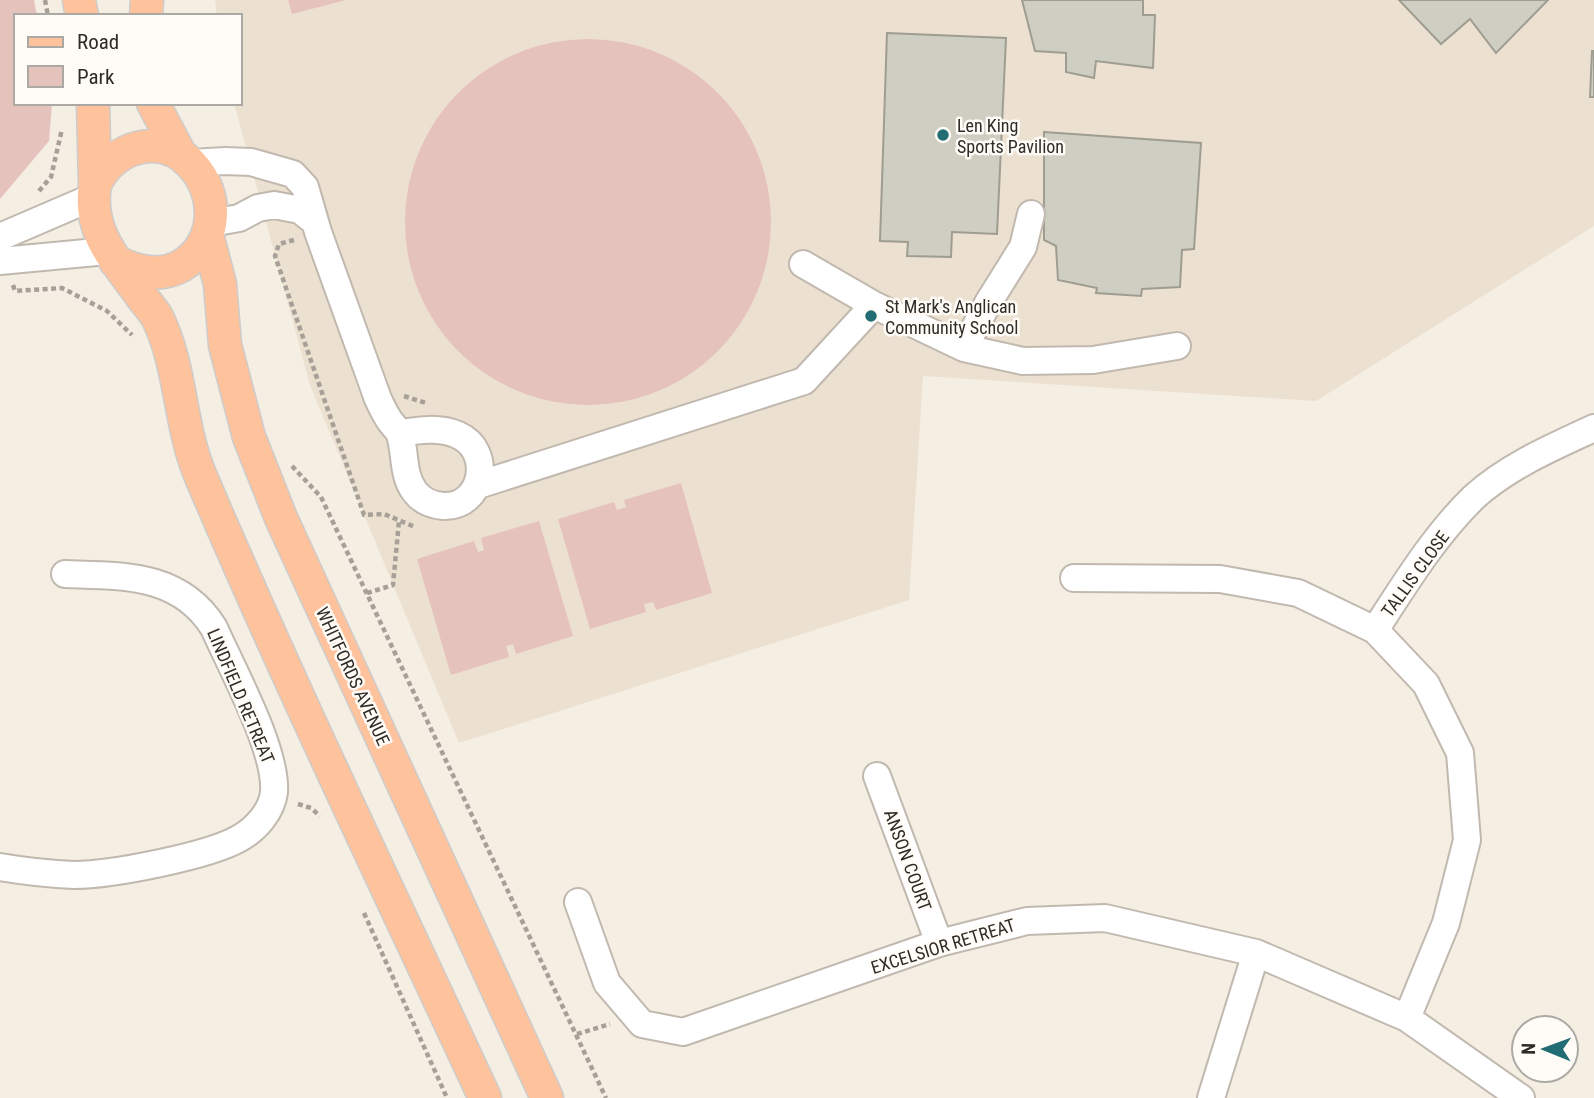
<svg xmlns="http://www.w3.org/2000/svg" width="1594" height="1098" font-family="'Roboto Condensed',sans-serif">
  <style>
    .built { fill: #ece0d0 }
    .green { fill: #e6c2bd }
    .building { fill: #cfcec2; stroke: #9f9d92; stroke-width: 2 }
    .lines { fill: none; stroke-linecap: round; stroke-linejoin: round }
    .minor-casing { stroke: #c1b9af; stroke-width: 30 }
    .major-casing { stroke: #cdcccb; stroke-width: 35 }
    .path { stroke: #a6a098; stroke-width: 4.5; stroke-dasharray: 5 3.5; stroke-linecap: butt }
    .minor { stroke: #fff; stroke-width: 26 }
    .major { stroke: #fec29d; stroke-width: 32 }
    .poi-dot { fill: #226d73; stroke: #fffcf7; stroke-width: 2.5 }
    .labels { text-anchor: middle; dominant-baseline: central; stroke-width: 5; stroke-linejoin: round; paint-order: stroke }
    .poi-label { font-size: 18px; fill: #2f2c28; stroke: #fffcf7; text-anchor: start }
    .street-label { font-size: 18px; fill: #2f2c28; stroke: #fffcf7 }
  </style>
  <rect width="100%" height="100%" fill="#f5eee3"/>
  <path class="built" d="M215,0H1594V226L1316,401L923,376L909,600L459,743L310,385L234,103H240V16H217Z"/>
  <path class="green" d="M0,0H34L37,16H16V103H52L49,141L0,199Z
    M288,0H346L292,14Z
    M405 222a183 183 0 1 1 366 0a183 183 0 1 1-366 0Z
    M681,483L712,593L656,610L653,602L644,604L646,612L590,629L558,519L614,502L617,510L626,507L624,500Z
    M539,521L573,636L516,654L513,644L506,646L509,657L451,675L417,559L474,541L478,552L484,550L481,538Z"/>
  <path class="building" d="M1022,0H1143V15H1155L1153,68L1096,61L1094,78L1066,72V53L1035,51Z
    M1399,0H1548L1496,53L1470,19L1441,44Z
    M887,33L1006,38L997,234L952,232L951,257L907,256L908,242L880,241Z
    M1592,51H1594V97H1590Z
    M1044,132L1201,143L1194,249L1182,250L1180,287L1142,289L1141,296L1096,293L1097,288L1058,280L1056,246L1044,240Z"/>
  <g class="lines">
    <g class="minor-casing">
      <path id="minor" d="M191,163L225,161L251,162L293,174L305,187L318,232L378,399C381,405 384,412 388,418C391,424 398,429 400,435C406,454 402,475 415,492C422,501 432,505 443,506C483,508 494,451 458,435C440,427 419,430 400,433
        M211,223L239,218L258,208L274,205L300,210L315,222
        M0,237L93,197
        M0,261L107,251
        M803,264L874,305L964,348L1023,361L1093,360L1177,346
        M964,348L988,303L1023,247L1031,214
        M478,485L804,381L874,305
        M1074,578L1220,579L1298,593L1375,630L1426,684L1460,753L1467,840L1446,923L1407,1018
        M1375,630C1405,584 1434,536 1474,497C1508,466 1553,447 1594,428
        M877,776L939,943
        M0,867C24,871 49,874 74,875C111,875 209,856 240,838C256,829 272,811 274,792C277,750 232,669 214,628C180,573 123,576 65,574
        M578,902L607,983L642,1024L683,1032L939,943L1027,921L1105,918L1256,953L1407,1018L1521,1098
        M1211,1098L1256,953"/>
    </g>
    <g class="major-casing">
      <path id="major" d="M79,0L82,16
        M146,16L147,0
        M93,103L95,185C87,232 117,262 142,297C147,304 154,311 158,319C182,369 179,426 201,477C290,686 389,891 485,1098
        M153,103L180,154
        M95,185C111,147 161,131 191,164C220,194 218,244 181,266C159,278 136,272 115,261
        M208,238L220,284L225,345L249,437L281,518L547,1098"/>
    </g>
    <path class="path" d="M45,0L48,16
      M39,191L51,177L62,129
      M294,240L279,244L275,256L364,515L384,514L415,527
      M13,285L15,291L62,288L107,311L132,335
      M404,396L426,403
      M292,466L321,497L606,1098
      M367,593L393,585L399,521
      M298,804L311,808L320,816
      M364,913L447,1098
      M577,1034L610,1024"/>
    <use href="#minor" class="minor"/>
    <use href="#major" class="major"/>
  </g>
  <g class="poi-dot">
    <circle cx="943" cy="135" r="7"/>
    <circle cx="871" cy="316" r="7"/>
  </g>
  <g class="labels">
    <g class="poi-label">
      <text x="957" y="125">Len King<tspan x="957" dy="21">Sports Pavilion</tspan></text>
      <text x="885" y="306">St Mark's Anglican<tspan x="885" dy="21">Community School</tspan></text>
    </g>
    <g class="street-label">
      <text transform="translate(1415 574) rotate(-54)">TALLIS CLOSE</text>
      <text transform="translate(353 676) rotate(65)">WHITFORDS AVENUE</text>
      <text transform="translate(241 696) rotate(67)">LINDFIELD RETREAT</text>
      <text transform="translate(908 860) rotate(70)">ANSON COURT</text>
      <text transform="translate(943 946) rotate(-17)">EXCELSIOR RETREAT</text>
    </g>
  </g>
  <rect x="14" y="14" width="228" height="91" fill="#fffcf7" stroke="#aca9a4" stroke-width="2"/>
  <rect x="28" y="37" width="35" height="10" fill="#fec29d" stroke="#aca9a4" stroke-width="2"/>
  <text x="77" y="49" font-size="21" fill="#2f2c28">Road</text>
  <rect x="28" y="66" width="35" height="21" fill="#e6c2bd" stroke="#aca9a4" stroke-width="2"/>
  <text x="77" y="84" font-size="21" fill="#2f2c28">Park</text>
  <g transform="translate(1545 1049) rotate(271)"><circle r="33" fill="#fffcf7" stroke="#aca9a4" stroke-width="2"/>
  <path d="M0-5L12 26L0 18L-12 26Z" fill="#226d73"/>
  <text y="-10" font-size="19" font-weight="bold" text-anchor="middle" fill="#2f2c28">N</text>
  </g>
</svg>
